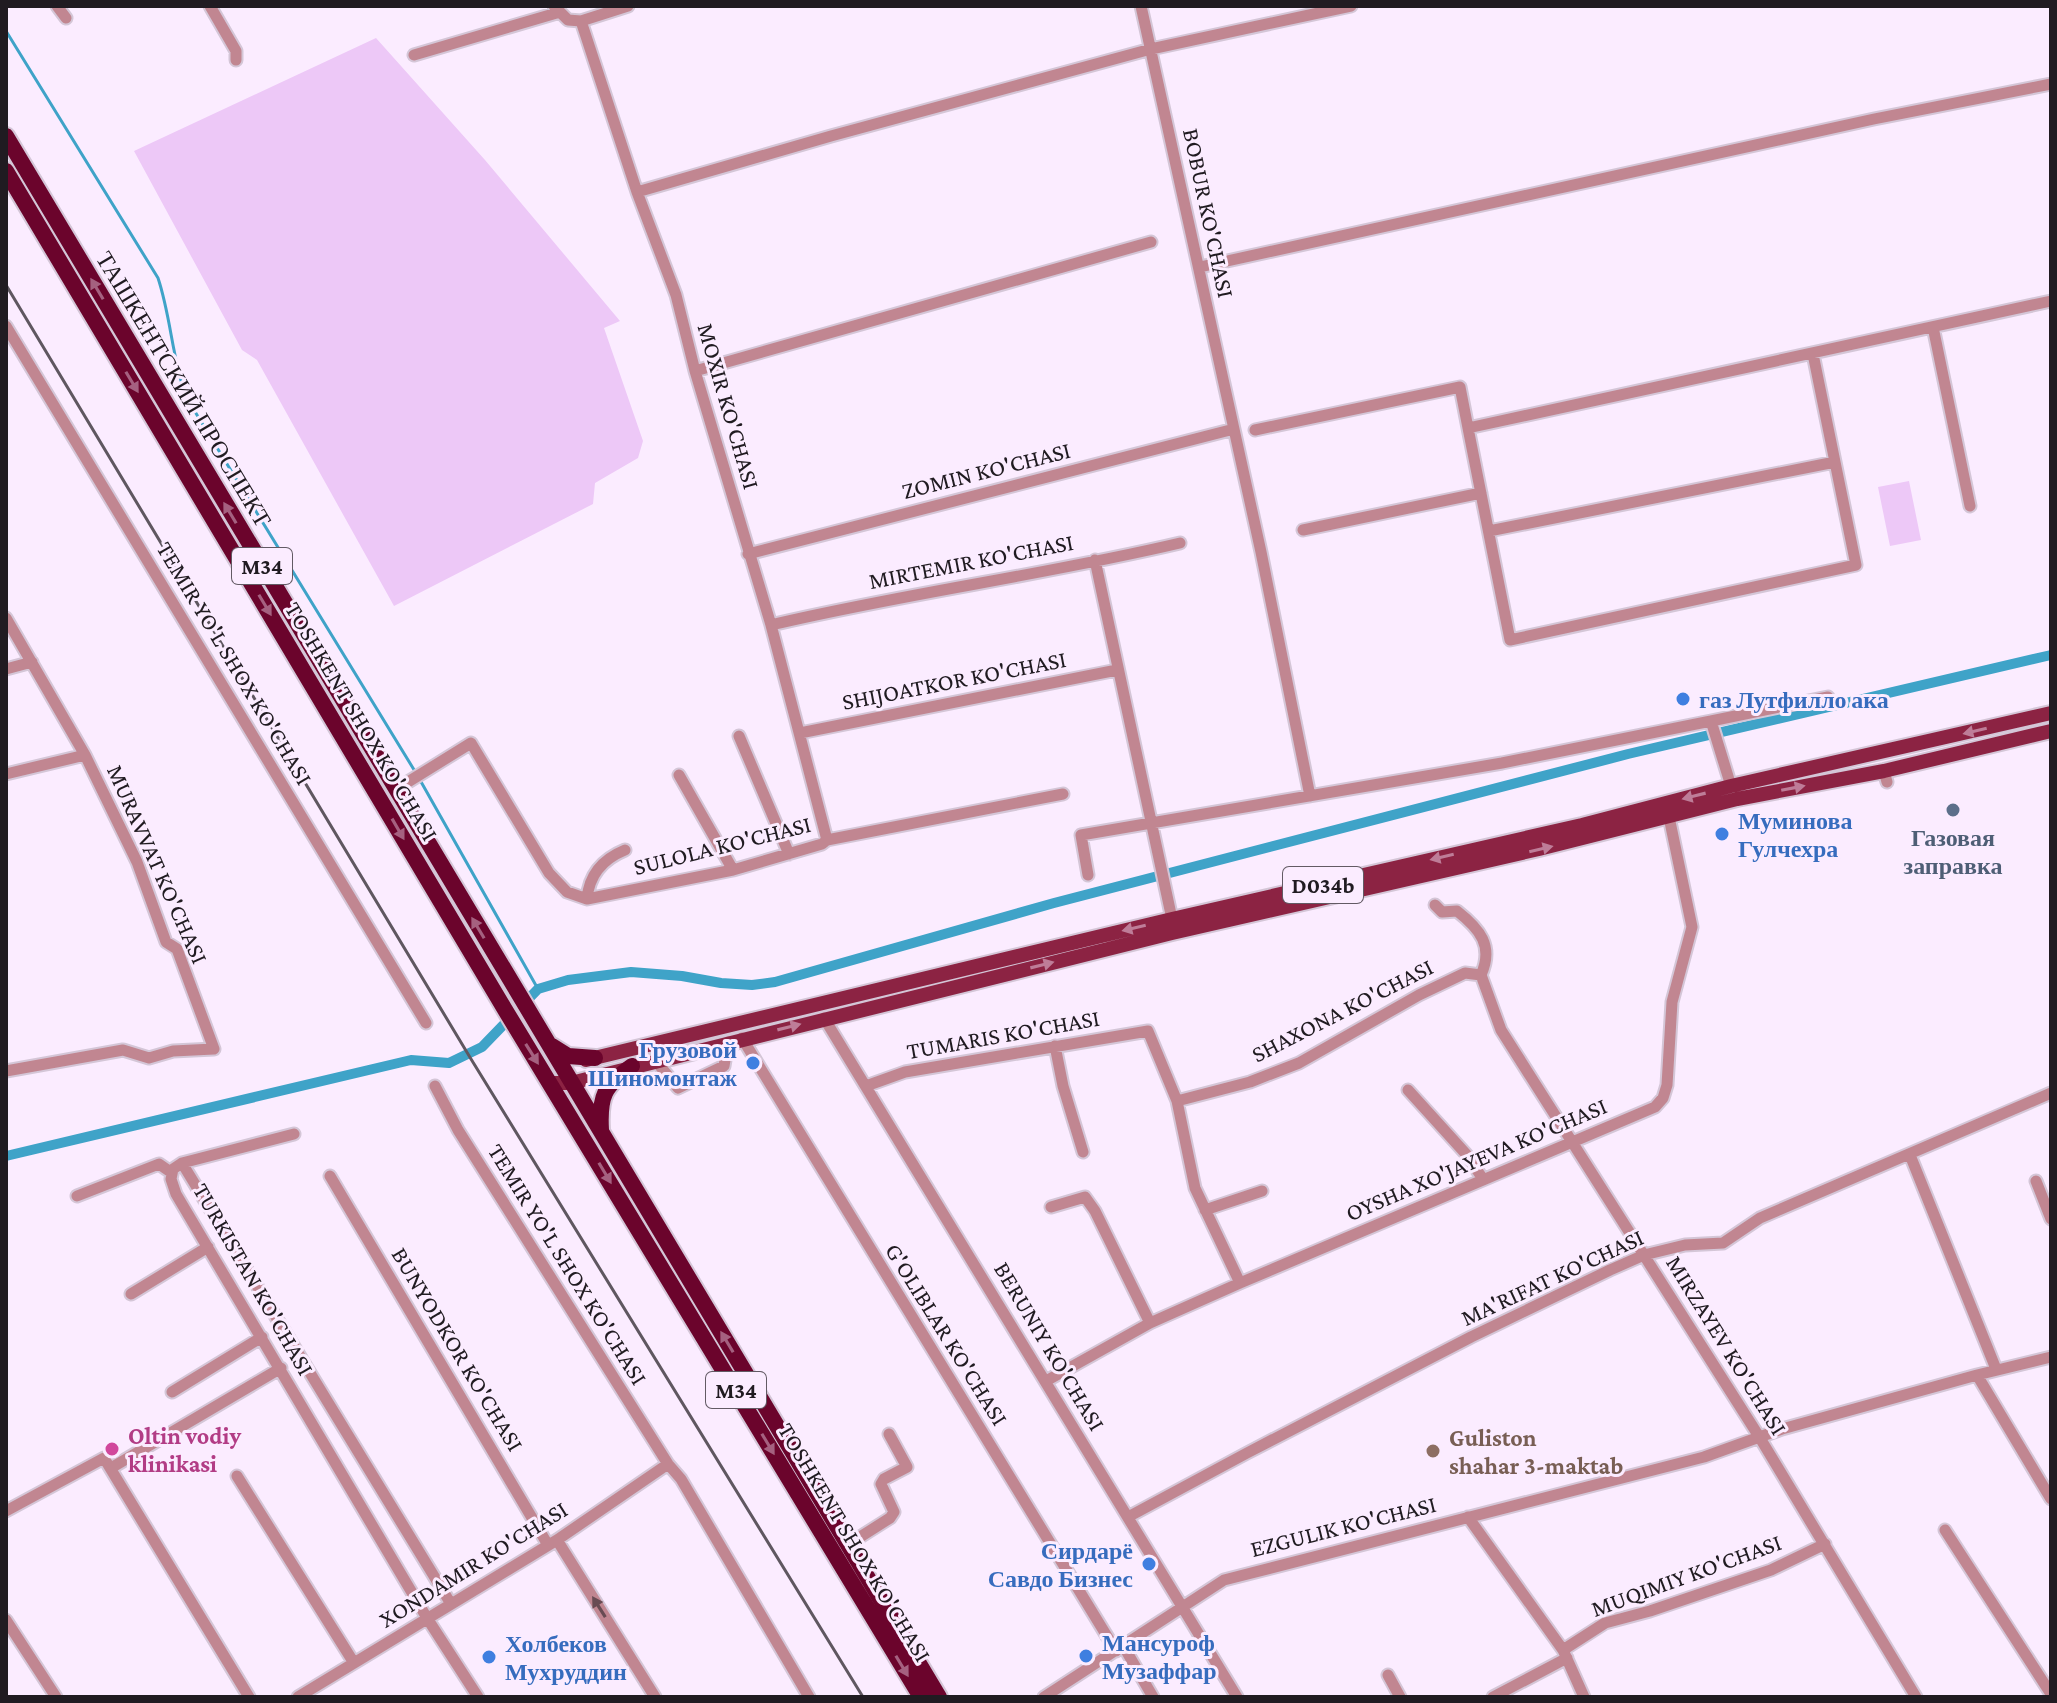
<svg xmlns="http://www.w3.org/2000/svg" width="2057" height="1703" font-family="'Crimson Pro',serif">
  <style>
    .green { fill: #edc8f7 }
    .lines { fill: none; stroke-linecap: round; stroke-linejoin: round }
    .stream { stroke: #3fa3c8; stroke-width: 3 }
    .canal { stroke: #3fa3c8; stroke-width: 10 }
    .minor-casing { stroke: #d4c6d7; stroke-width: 15 }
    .major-casing { stroke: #d4c6d7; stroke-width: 18 }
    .highway-casing { stroke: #d4c6d7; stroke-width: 20 }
    .minor { stroke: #c18691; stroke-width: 11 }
    .major { stroke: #8c2343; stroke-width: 14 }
    .highway { stroke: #6b042c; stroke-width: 16 }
    .rail { stroke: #5f5760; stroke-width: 3 }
    .oneway { fill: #a56180 }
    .oneway2 { fill: #be7d98 }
    .oneway3 { fill: #684b53 }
    .shop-dot { fill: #3f7fe0; stroke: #fbecff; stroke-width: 3 }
    .service-dot { fill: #5c6f8a; stroke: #fbecff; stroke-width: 3 }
    .hotel-dot { fill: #d1479c; stroke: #fbecff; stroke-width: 3 }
    .education-dot { fill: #8d6e63; stroke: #fbecff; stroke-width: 3 }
    .labels { text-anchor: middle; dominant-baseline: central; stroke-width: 6; stroke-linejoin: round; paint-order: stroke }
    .shield { fill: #fbecff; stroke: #625a64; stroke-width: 2 }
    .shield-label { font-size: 22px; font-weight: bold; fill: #201b21 }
    .street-label { font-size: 24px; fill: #201b21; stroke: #fbecff }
    .shop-label { font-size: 24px; font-weight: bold; fill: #366cbe; stroke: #fbecff; text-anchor: start }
    .service-label { font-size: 24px; font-weight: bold; fill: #4e5e75; stroke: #fbecff }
    .hotel-label { font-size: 24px; font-weight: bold; fill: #b23c85; stroke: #fbecff; text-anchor: start }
    .education-label { font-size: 24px; font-weight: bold; fill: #785e54; stroke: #fbecff; text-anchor: start }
  </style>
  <rect width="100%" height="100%" fill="#fbecff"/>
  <path class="green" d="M376,38L485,160L620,321L604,328L643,441L638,458L595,483L593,504L394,606L257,360L242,350L134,151Z
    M1909,481L1921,540L1890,546L1878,487Z"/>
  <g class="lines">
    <path class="stream" d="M6,31L158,278C171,317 172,358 186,397L416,773
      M420,780L538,989"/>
    <path class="canal" d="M6,1156L411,1060L449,1063L482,1047L538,989L568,980L631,972L682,976L721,983L752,985L775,982L1054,903L1628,754L2051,655"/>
    <g class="minor-casing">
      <path id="minor" d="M57,6L66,18
        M210,6L236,51V60
        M554,6L568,20L581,21L637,192L676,295L695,371L771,625L827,840
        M1141,6L1261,552L1310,796
        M581,21L628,6
        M414,55L560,12
        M637,192L831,136L1151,49L1351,6
        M1200,267L1874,119L2051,84
        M6,326L426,1023
        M1933,327L1970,506
        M695,371L1151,242
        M1468,428L1510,640L1856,565L1813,354
        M1255,430L1460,387L1468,428L2051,301
        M1303,530L1481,493
        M1489,531L1835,462
        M748,554L1234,429
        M1095,560L1172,919
        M6,618L85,755L137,862L166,942L177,949L214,1049L173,1051L149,1058L123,1050L6,1071
        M771,625C906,593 1045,575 1180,543
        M6,669L32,662
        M1711,721L1828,697
        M800,733L1117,670
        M739,736L789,854
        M1884,771L1887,782
        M6,774L85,755
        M679,775L733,870
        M395,790L471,743L549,873L567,892L587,899L733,870L822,844L827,840L1063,794
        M1088,875L1081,835L1502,763L1711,721L1731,786
        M587,899C589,875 603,859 625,850
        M1435,905L1442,912L1457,911C1480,929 1494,946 1481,975
        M1481,975L1501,1030L1760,1438L1916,1697
        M824,1018L1237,1697
        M742,1038L1116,1651
        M1055,1046L1063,1086L1083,1152
        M655,1060L678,1088L724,1066L728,1042
        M435,1086L458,1130L668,1464L681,1479L809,1697
        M866,1086L905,1072L1148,1031L1177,1101L1195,1188L1240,1283
        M1408,1090L1466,1154L1483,1179
        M1177,1101L1250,1082L1299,1063L1419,995L1465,973L1481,975
        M294,1134L182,1163L173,1169L171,1179L176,1194L427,1618L478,1697
        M1910,1155L1996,1369
        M182,1163L451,1604
        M330,1176L548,1545
        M2036,1181L2051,1219
        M77,1196L159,1164L172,1173
        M1051,1207L1085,1197L1095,1211L1150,1323
        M1205,1210L1262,1191
        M131,1294L208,1247
        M1977,1375L2051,1499
        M1046,1381L1150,1323L1240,1283L1655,1107L1663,1098L1667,1085L1672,1002L1692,927L1669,817
        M172,1392L262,1337
        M111,1468L281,1368
        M237,1476L354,1663
        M6,1511L104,1458L249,1697
        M1128,1517L1247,1453L1471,1337L1610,1270L1644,1255L1685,1245L1723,1243L1760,1218L2051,1093
        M1468,1517L1563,1650L1584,1697
        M1945,1530L2051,1694
        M557,1540L655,1697
        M849,1544L890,1518L894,1512L881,1484L884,1479L907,1467L889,1434
        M6,1620L56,1697
        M1124,1647L1153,1697
        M1563,1650L1605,1623L1650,1611L1771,1570L1825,1544
        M1388,1675L1400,1697
        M298,1697L557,1540L668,1464
        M1044,1697L1224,1580L1704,1457L1782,1429L1977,1375L2051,1357
        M1493,1697L1567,1658"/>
    </g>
    <g class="major-casing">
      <path id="major" d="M586,1060L1172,919L1582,825L1731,786L2051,713
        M550,1083H571L1172,933L1539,849L1737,799L1884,771L2051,731"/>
    </g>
    <g class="highway-casing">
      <path id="highway" d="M6,136L939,1697
        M6,171L504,1008L921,1697
        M552,1046L568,1056L595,1058
        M601,1130C599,1096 604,1086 632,1066"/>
    </g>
    <use href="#minor" class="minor"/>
    <use href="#major" class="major"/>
    <use href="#highway" class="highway"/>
    <path class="rail" d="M6,285L471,1059L863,1697"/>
  </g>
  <defs><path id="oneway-solid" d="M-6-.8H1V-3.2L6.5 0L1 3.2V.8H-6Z" transform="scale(2)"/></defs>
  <g class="oneway">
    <use href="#oneway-solid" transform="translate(97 289) rotate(-121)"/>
    <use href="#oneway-solid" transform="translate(132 382) rotate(59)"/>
    <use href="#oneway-solid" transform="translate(230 513) rotate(-121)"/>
    <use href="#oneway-solid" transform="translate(265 605) rotate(59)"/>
    <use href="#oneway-solid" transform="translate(398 829) rotate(60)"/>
    <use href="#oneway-solid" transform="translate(478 928) rotate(-121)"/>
    <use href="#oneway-solid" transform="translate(532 1054) rotate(58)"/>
    <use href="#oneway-solid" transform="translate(605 1173) rotate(59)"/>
    <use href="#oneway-solid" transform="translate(727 1342) rotate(-121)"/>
    <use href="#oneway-solid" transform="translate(768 1444) rotate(59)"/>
    <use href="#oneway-solid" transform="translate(902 1666) rotate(59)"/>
  </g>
  <g class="oneway2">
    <use href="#oneway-solid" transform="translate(1975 731) rotate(167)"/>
    <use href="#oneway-solid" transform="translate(1793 788) rotate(-11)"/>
    <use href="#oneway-solid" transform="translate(1694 796) rotate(166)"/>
    <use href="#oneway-solid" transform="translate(1541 849) rotate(-13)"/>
    <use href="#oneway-solid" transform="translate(1442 857) rotate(167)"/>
    <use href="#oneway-solid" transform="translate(1134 928) rotate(167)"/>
    <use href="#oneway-solid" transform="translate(1042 965) rotate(-14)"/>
    <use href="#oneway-solid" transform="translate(789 1027) rotate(-14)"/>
  </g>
  <use class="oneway3" href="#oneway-solid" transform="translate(599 1607) rotate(-122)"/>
  <g class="shop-dot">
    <circle cx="1683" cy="699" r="8"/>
    <circle cx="1722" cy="834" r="8"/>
    <circle cx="753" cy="1063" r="8"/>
    <circle cx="1149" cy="1564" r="8"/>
    <circle cx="1086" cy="1656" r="8"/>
    <circle cx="489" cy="1657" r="8"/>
  </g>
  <circle class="service-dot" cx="1953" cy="810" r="8"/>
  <circle class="hotel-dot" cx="112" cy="1449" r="8"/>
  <circle class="education-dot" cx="1433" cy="1451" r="8"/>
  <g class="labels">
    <g class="shield">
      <rect x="232" y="548" width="60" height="36" rx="6"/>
      <rect x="1283" y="867" width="80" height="36" rx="6"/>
      <rect x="706" y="1372" width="60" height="36" rx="6"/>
    </g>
    <g class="shield-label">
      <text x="262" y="566">M34</text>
      <text x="1323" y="885">D034b</text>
      <text x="736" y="1390">M34</text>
    </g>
    <g class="street-label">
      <text transform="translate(1209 213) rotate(78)">BOBUR KO'CHASI</text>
      <text transform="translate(184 389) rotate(59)">ТАШКЕНТСКИЙ ПРОСПЕКТ</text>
      <text transform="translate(729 406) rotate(74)">MOXIR KO'CHASI</text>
      <text transform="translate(986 470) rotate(-14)">ZOMIN KO'CHASI</text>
      <text transform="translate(971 561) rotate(-11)">MIRTEMIR KO'CHASI</text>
      <text transform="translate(235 663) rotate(59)">TEMIR YO'L SHOX KO'CHASI</text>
      <text transform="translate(954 680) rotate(-11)">SHIJOATKOR KO'CHASI</text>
      <text transform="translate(362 721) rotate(59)">TOSHKENT SHOX KO'CHASI</text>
      <text transform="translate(722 845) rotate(-14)">SULOLA KO'CHASI</text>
      <text transform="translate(158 864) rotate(66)">MURAVVAT KO'CHASI</text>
      <text transform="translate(1342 1010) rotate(-27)">SHAXONA KO'CHASI</text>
      <text transform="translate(1003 1034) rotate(-10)">TUMARIS KO'CHASI</text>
      <text transform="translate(1476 1159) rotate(-23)">OYSHA XO'JAYEVA KO'CHASI</text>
      <text transform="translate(568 1264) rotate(58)">TEMIR YO'L SHOX KO'CHASI</text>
      <text transform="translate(1552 1277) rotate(-25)">MA'RIFAT KO'CHASI</text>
      <text transform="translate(254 1279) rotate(60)">TURKISTAN KO'CHASI</text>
      <text transform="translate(947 1334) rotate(58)">G'OLIBLAR KO'CHASI</text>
      <text transform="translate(1727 1345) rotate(58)">MIRZAYEV KO'CHASI</text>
      <text transform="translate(1050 1346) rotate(59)">BERUNIY KO'CHASI</text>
      <text transform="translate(458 1349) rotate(59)">BUNYODKOR KO'CHASI</text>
      <text transform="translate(1343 1526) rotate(-14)">EZGULIK KO'CHASI</text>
      <text transform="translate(855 1542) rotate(59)">TOSHKENT SHOX KO'CHASI</text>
      <text transform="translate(473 1564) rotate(-32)">XONDAMIR KO'CHASI</text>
      <text transform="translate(1686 1575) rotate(-20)">MUQIMIY KO'CHASI</text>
    </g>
    <g class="shop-label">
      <text x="1699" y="699">газ Лутфилло ака</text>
      <text x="1738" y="820">Муминова<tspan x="1738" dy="28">Гулчехра</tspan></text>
      <text x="737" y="1049" text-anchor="end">Грузовой<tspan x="737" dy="28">Шиномонтаж</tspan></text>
      <text x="1133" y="1550" text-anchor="end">Сирдарё<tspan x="1133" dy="28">Савдо Бизнес</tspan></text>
      <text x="1102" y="1642">Мансуроф<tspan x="1102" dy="28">Музаффар</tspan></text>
      <text x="505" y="1643">Холбеков<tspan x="505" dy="28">Мухруддин</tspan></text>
    </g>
    <g class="service-label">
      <text x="1953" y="837">Газовая<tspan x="1953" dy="28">заправка</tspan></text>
    </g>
    <g class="hotel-label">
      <text x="128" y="1435">Oltin vodiy<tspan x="128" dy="28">klinikasi</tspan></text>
    </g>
    <g class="education-label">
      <text x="1449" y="1437">Guliston<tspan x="1449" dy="28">shahar 3-maktab</tspan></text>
    </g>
  </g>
  <rect width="2057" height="1703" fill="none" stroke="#201b21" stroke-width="16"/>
</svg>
